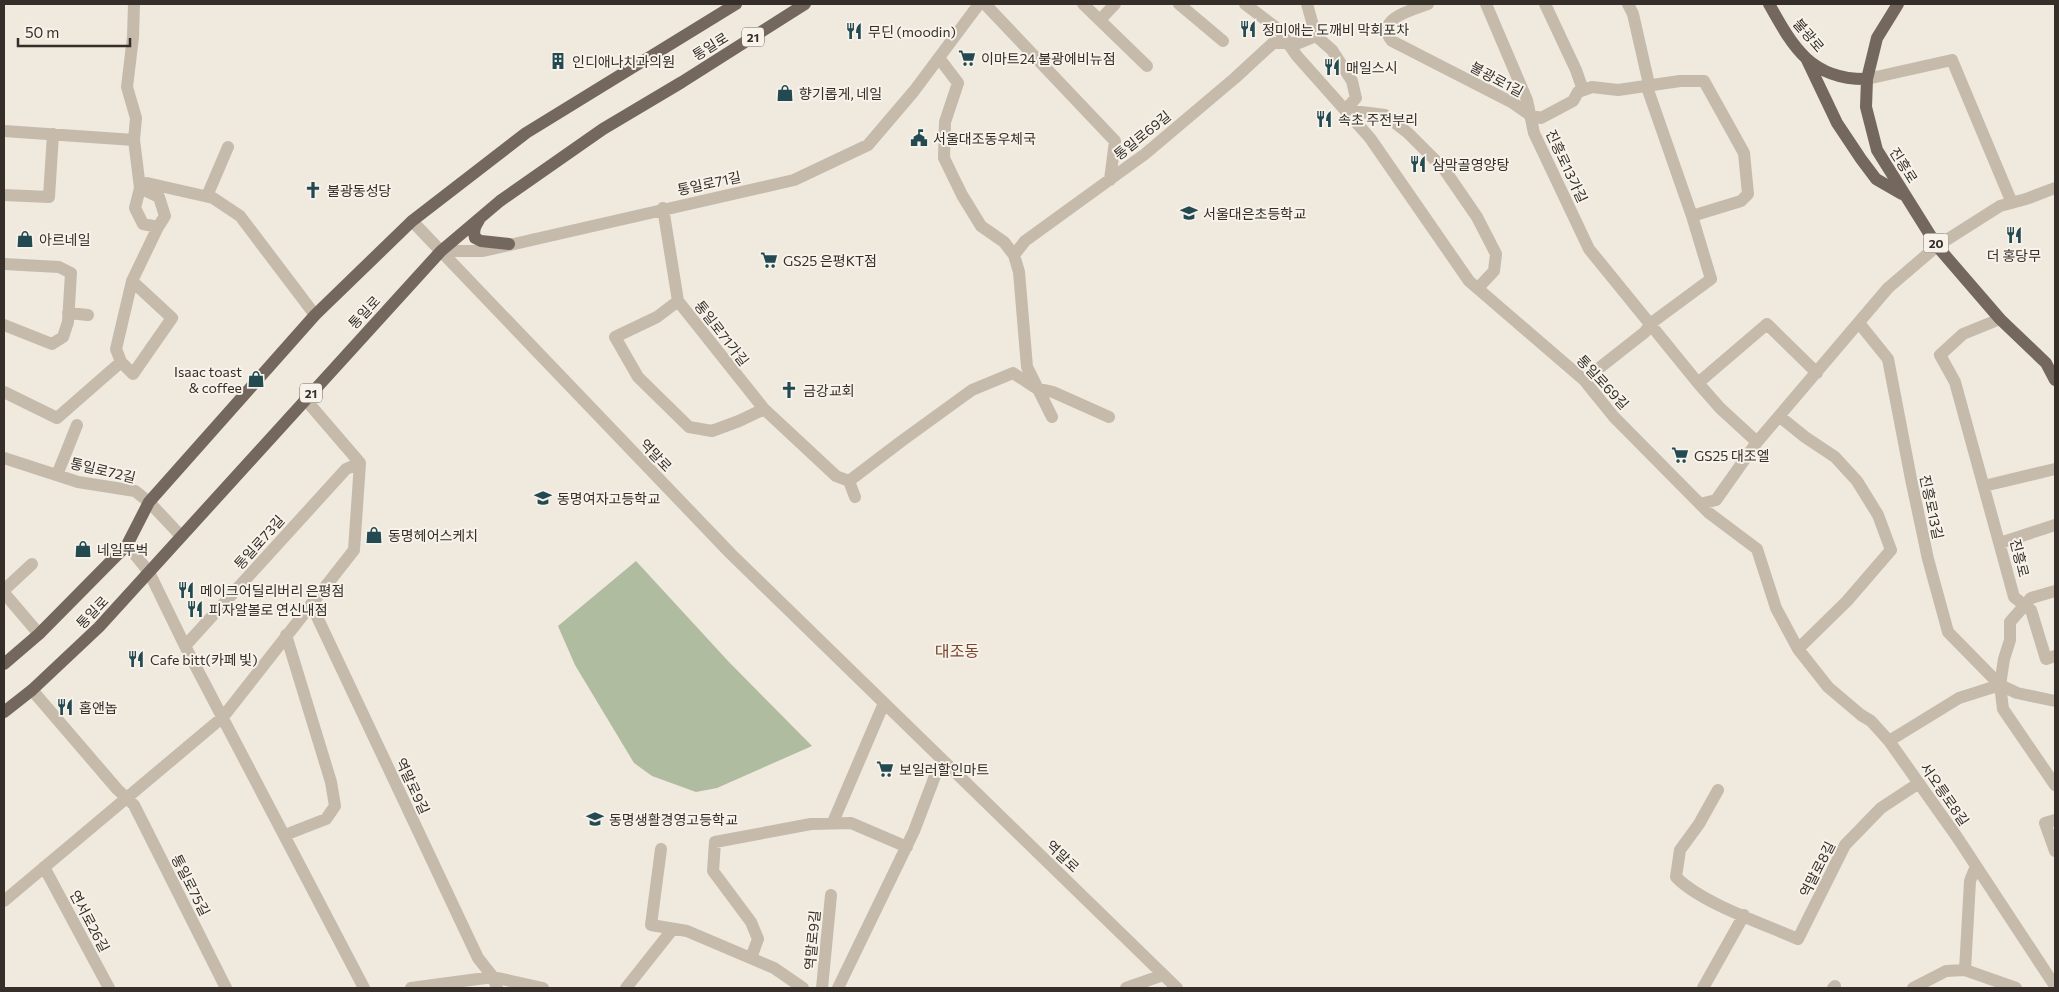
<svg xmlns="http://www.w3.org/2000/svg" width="2059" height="992" font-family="Commissioner,'Noto Sans KR',sans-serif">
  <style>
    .green { fill: #b0bca0 }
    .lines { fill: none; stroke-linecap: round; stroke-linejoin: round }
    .minor { stroke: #c6baab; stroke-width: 12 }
    .major { stroke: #74675d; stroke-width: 12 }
    .labels { text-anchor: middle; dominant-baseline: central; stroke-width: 4; stroke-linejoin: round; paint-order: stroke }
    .shield { fill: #f7f2ea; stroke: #6f6963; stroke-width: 1 }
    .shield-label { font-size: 12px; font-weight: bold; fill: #352e29 }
    .poi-label { font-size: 14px; fill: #352e29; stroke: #f7f2ea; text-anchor: start }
    .street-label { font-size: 14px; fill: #352e29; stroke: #f7f2ea }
    .quarter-label { font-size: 16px; fill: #79462d; stroke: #f7f2ea }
  </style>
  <rect width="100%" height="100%" fill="#efe9de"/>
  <path class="green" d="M636,561L728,661L812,746L717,788L696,792L652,776L634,763L575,665L558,626Z"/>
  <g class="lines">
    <path class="minor" d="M134,4L133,37L127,87L136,118L134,140L140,188L135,208L143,224L158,227L165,216L159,197L140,188
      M985,4L1115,141L1110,180
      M1083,4L1147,66
      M1179,4L1223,41
      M1245,4L1279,30L1297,56L1370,138L1469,281L1584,380L1614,417L1709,513L1757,549L1776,608L1798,649L1828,687L1861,715L1871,721L1889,741L1957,837L2055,986
      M1307,4L1316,36
      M1428,4C1412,10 1374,19 1392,41L1513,103L1530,115L1541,118L1573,101L1578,92L1592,87L1618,90L1680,81H1704L1744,153L1748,194L1741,201L1692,216
      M1486,4L1527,100L1534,133L1589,249L1698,383L1720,408L1757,442
      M1545,4L1576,70L1583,90
      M1100,20L1115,4
      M939,58L958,83L945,122L944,158L962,195L981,226L1004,242L1014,255L1019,272L1027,367L1052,417
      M1867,79L1952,60L2012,203
      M4,131L134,140
      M140,188L147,183L213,198L240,216L315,315
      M4,195L49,197L53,134
      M207,196L228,147
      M663,208L678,301L764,409L836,476L849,481
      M412,221L731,554L1177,988
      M441,251H483L794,180L868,145L914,91L979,4
      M1014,255L1025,241L1145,154L1235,78L1273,43H1299L1316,36L1332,50L1352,81L1356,98L1345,110L1385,115L1408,133L1444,169L1477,217L1496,254L1494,271L1478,288
      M4,264L59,267L71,273L68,322L63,337L52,344L4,325
      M132,281L116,349L121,362L133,374L172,318L132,281L158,227
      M678,301L657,317L615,337L638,377L689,427L712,431L739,421L764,409
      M68,313L88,315
      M2000,319L1963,334L1940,355L1955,382L2014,597L2031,610L2046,659L2055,656
      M1859,323L1888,359L1911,479L1928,559L1948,632L2000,685L2017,693L2055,701
      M1584,380L1645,332L1650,324L1711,279L1692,216L1648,90V80L1633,14L1628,4
      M1698,383L1767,324L1817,373
      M4,392L57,418L121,362
      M1779,416L1805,437L1835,457L1857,481L1878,515L1891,550L1847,601L1798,649
      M4,458L78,482L135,491L149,502L181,536
      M57,475L77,425
      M1984,486L2055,469
      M855,497L849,481L903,440L972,390L1013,373L1036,388L1053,392L1109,417
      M1700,504L1716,500L1757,442L1888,288L1937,246L2000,206L2026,199L2055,188
      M2000,543L2055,525
      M127,545L149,572L185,646L364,988
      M4,590L32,564
      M2055,591L2031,598L2010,622V640L2004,659L2000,685L2003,709L2055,785
      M4,593L39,634
      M311,604L478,958L493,977L497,988
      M185,646L346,469L360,463
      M32,690L117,789L134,805L226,988
      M1889,741L1959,698L2000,685
      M1718,790L1699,824L1680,850L1676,877C1701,903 1764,924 1798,939L1845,845L1881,808L1919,783
      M2055,820L2045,823L2055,851
      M833,822L884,703
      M285,835L326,819L335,806L331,782L286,635
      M661,849L651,925L687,931L774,968L803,988
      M44,867L109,988
      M4,901L223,717L354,550L360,463L305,399
      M751,958L758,939L751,922L713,871L715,842L811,824L851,823L907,847
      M1965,970L1970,881L1976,866
      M411,988L493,977L543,988
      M626,988L672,930
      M822,988L831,895
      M838,988L914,831L941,760
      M1126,988L1163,975
      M1703,988L1744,915
      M1833,988L1835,986
      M1913,988L1946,971L1965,970L2016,988"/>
    <path class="major" d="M1769,4C1793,47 1811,80 1867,79
      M1898,4L1877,38L1867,79L1866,107L1877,150L1937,246L2000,319L2046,363L2055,380
      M1807,60L1837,123L1861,159L1876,179L1902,194
      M479,220C475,227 473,230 475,238L481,241L509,244
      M4,664L39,634L127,545L149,502L315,315L412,221L526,133L736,4
      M4,712L32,690L99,627L441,251L500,201L603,129L682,82L805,4"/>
  </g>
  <defs>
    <g id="restaurant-bare" transform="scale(1.35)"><path d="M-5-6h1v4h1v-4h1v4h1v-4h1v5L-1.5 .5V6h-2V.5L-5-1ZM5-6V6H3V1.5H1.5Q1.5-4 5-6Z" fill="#244a51" stroke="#f7f2ea" stroke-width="2.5" paint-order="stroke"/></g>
    <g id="supermarket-bare" transform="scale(1.35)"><path d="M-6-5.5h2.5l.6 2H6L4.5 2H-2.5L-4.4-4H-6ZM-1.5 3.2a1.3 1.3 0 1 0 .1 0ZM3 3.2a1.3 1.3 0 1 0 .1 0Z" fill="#244a51" stroke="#f7f2ea" stroke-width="2.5" paint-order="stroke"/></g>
    <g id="building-bare" transform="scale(1.35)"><path d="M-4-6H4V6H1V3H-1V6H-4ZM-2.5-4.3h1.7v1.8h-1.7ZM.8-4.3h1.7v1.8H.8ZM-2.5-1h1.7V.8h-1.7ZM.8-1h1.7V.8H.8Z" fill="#244a51" stroke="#f7f2ea" stroke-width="2.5" paint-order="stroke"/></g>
    <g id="shop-bare" transform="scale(1.35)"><path d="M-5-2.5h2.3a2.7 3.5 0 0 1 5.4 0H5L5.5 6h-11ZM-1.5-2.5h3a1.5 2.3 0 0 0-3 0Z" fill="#244a51" stroke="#f7f2ea" stroke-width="2.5" paint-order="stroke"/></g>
    <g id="civic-bare" transform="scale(1.35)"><path d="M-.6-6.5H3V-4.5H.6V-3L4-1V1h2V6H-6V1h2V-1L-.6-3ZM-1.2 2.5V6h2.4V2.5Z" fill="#244a51" stroke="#f7f2ea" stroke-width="2.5" paint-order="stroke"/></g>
    <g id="church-bare" transform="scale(1.35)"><path d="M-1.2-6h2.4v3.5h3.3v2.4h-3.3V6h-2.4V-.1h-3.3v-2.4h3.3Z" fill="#244a51" stroke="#f7f2ea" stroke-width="2.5" paint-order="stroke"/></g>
    <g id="school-bare" transform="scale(1.35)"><path d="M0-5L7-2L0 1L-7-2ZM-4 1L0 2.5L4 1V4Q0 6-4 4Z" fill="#244a51" stroke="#f7f2ea" stroke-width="2.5" paint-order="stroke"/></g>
  </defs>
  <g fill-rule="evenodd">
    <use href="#restaurant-bare" x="1248" y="29"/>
    <use href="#restaurant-bare" x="854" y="31"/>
    <use href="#supermarket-bare" x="967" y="58"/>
    <use href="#building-bare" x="558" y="61"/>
    <use href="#restaurant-bare" x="1332" y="67"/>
    <use href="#shop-bare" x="785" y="93"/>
    <use href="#restaurant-bare" x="1324" y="119"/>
    <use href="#civic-bare" x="919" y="138"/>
    <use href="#restaurant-bare" x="1418" y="164"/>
    <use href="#church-bare" x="313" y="190"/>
    <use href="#school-bare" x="1189" y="213"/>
    <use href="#restaurant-bare" x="2014" y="235"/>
    <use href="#shop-bare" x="25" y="239"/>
    <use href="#supermarket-bare" x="769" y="260"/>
    <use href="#shop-bare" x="256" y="379"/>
    <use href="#church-bare" x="789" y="390"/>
    <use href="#supermarket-bare" x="1680" y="455"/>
    <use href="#school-bare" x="543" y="498"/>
    <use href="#shop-bare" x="374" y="535"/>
    <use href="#shop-bare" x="83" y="549"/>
    <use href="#restaurant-bare" x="186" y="590"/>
    <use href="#restaurant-bare" x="195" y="609"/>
    <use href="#restaurant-bare" x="136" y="659"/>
    <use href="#restaurant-bare" x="65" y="707"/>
    <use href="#supermarket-bare" x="885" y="769"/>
    <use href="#school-bare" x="595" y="819"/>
  </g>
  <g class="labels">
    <g class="shield">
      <rect x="742" y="27.5" width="22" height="19" rx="4"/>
      <rect x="1923.5" y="233.5" width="25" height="19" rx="4"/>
      <rect x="300" y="383.5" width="22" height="19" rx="4"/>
    </g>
    <g class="shield-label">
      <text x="753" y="37">21</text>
      <text x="1936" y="243">20</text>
      <text x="311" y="393">21</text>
    </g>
    <g class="poi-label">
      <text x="1262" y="29">정미애는 도깨비 막회포차</text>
      <text x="868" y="31">무딘 (moodin)</text>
      <text x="981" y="58">이마트24 불광에비뉴점</text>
      <text x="572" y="61">인디애나치과의원</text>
      <text x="1346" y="67">매일스시</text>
      <text x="799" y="93">향기롭게, 네일</text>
      <text x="1338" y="119">속초 주전부리</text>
      <text x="933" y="138">서울대조동우체국</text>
      <text x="1432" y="164">삼막골영양탕</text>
      <text x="327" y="190">불광동성당</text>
      <text x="1203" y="213">서울대은초등학교</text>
      <text x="39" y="239">아르네일</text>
      <text x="2014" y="255" text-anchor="middle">더 홍당무</text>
      <text x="783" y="260">GS25 은평KT점</text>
      <text x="242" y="371" text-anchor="end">Isaac toast<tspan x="242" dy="16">&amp; coffee</tspan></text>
      <text x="803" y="390">금강교회</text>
      <text x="1694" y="455">GS25 대조엘</text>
      <text x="557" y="498">동명여자고등학교</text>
      <text x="388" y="535">동명헤어스케치</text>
      <text x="97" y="549">네일뚜벅</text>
      <text x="200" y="590">메이크어딜리버리 은평점</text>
      <text x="209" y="609">피자알볼로 연신내점</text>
      <text x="150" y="659">Cafe bitt(카페 빛)</text>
      <text x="79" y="707">홉앤놉</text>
      <text x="899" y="769">보일러할인마트</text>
      <text x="609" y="819">동명생활경영고등학교</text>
    </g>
    <g class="street-label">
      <text transform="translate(1809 35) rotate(49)">불광로</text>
      <text transform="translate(710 46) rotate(-32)">통일로</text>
      <text transform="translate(1497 79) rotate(28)">불광로1길</text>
      <text transform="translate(1142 135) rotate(-39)">통일로69길</text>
      <text transform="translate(1904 165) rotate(58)">진흥로</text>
      <text transform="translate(1567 166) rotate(65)">진흥로13가길</text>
      <text transform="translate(709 183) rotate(-12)">통일로71길</text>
      <text transform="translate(364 312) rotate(-47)">통일로</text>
      <text transform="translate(722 333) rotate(52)">통일로71가길</text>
      <text transform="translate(1603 382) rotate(47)">통일로69길</text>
      <text transform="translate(656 455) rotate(46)">역말로</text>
      <text transform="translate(103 470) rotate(13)">통일로72길</text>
      <text transform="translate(1932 507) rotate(78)">진흥로13길</text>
      <text transform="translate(259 542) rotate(-48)">통일로73길</text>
      <text transform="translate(2020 558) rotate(76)">진흥로</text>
      <text transform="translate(92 612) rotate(-46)">통일로</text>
      <text transform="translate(413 786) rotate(65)">역말로9길</text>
      <text transform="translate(1945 794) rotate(55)">서오릉로8길</text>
      <text transform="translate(1063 856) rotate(43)">역말로</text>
      <text transform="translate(1817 869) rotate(-63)">역말로8길</text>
      <text transform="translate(191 885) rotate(63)">통일로75길</text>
      <text transform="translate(90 921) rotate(62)">연서로26길</text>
      <text transform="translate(812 940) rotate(-85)">역말로9길</text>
    </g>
    <g class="quarter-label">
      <text x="957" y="650">대조동</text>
    </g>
  </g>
  <rect width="2059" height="992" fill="none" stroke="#352e29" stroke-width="10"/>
  <path d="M18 38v8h112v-8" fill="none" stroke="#352e29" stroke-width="2.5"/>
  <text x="25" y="38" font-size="15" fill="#352e29" stroke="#f7f2ea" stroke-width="4" paint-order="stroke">50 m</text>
</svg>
